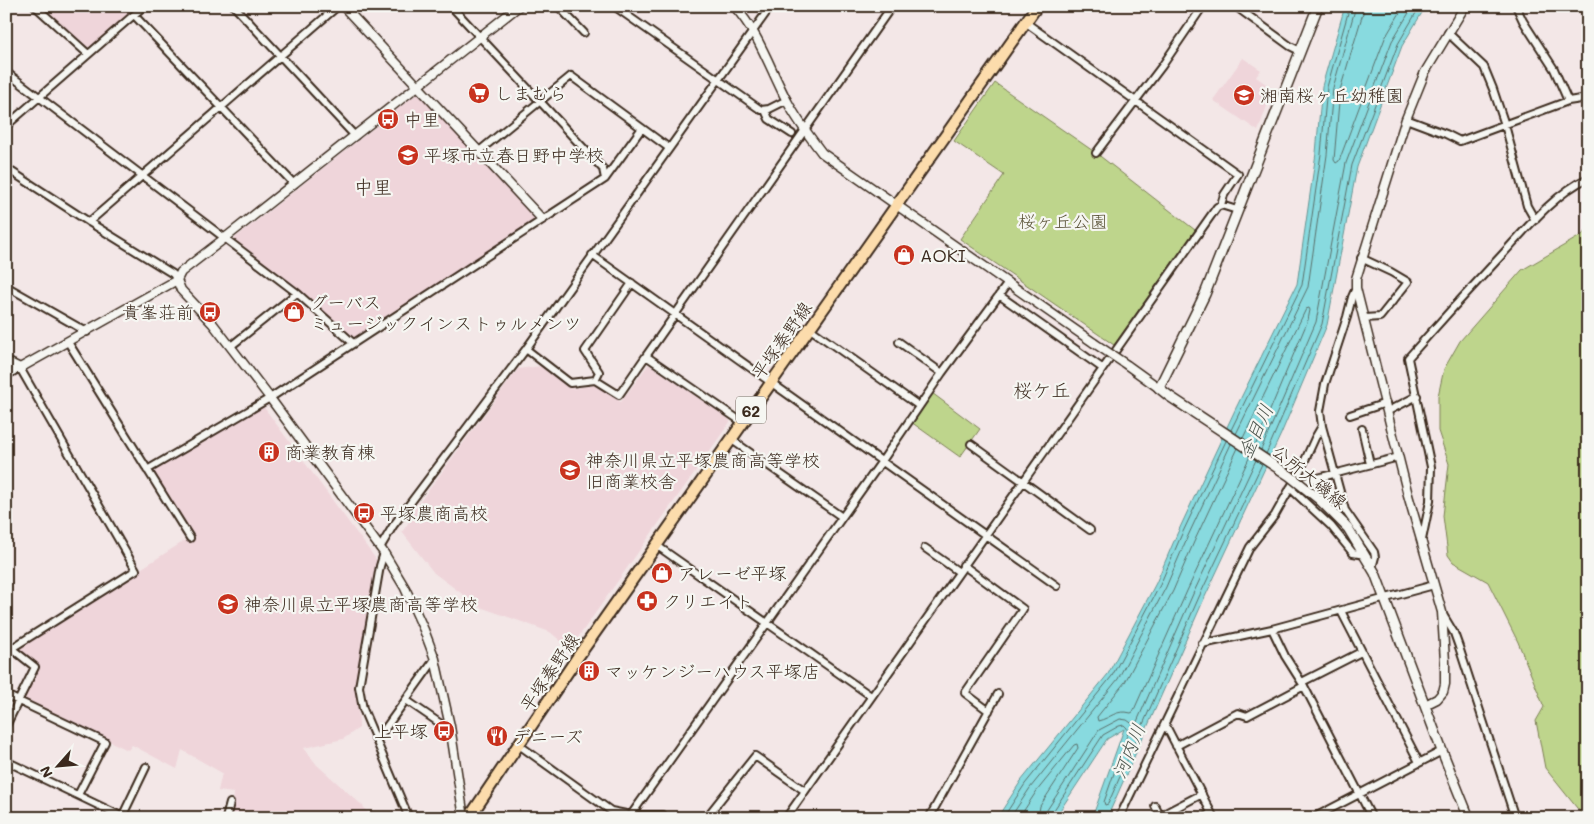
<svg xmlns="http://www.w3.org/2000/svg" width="1594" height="824" font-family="Mali,'Klee One',sans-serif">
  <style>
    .built { fill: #efd5da }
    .green { fill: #bed58c; stroke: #7c8055 }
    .water { fill: #88dadf; stroke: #699492 }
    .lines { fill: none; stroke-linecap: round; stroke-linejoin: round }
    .shore { stroke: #5a706b; stroke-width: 1 }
    .minor-casing { stroke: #3b2a1e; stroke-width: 10 }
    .tertiary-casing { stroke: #3b2a1e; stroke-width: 11 }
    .secondary-casing { stroke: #3b2a1e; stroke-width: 12 }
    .primary-casing { stroke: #3b2a1e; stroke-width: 14 }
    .minor { stroke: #f6f6f2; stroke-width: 6 }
    .tertiary { stroke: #f6f6f2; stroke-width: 8 }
    .secondary { stroke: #f6f6f2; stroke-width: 9 }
    .primary { stroke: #fcdcac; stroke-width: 10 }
    .tertiary-bridge-casing { stroke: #3b2a1e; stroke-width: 11; stroke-linecap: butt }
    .secondary-bridge-casing { stroke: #3b2a1e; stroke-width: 12; stroke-linecap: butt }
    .tertiary-bridge { stroke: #f6f6f2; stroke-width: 8 }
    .secondary-bridge { stroke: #f6f6f2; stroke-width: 9 }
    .labels { text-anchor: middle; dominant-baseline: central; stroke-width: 4.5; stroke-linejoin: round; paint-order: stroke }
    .shield { fill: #f6f6f2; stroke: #73675e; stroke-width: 1 }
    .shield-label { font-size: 16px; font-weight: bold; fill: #3b2a1e }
    .poi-label { font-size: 18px; fill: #3b2a1e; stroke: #f6f6f2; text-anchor: start }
    .park-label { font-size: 18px; fill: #5c553a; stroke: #f6f6f2 }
    .street-label { font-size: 18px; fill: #3b2a1e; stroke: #f6f6f2 }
    .neighbourhood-label { font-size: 19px; fill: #3b2a1e; stroke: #f6f6f2 }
    .water-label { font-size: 19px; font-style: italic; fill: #4e564e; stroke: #f6f6f2 }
  </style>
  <rect width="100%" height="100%" fill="#f3e7e7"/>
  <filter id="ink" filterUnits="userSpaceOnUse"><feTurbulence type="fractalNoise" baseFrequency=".02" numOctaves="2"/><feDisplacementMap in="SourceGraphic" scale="10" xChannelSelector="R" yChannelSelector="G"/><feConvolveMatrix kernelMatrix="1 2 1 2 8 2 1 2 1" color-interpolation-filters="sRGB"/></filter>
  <g filter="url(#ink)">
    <path class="built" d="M42,6H138L91,47H87Z
      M1243,58L1261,70L1256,77L1273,89L1258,131L1213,100Z
      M418,93L534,217V221L353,339L297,289L234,242L235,238Z
      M648,365H650L729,419L730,422L572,646L568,647L550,632L480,607L434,573L402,532L409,522L408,518L518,369L541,366L570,389L596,385L621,402Z
      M263,406L378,562L357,684L359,728L343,739L304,748L317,765L363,806L371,818H232L234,793L218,791L222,773L182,750L177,769L132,745L128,750L22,700L37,666L19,650V647L192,536L151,471Z"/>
    <path class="green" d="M995,83L1096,153L1195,230L1114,345L960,239L1004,175L954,141Z
      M1588,228V818H1585L1545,768L1536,721L1544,707L1518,642L1488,582L1453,562L1448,555L1443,516L1449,464L1438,431V396L1444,369L1460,341L1522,270L1582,235Z
      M932,393L980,429L960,457L911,422Z"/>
    <path class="water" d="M1345,6H1426L1402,46L1357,167L1327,325L1281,434L1204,599L1107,818H1092L1124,729L1107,739L1055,818H997L1021,781L1108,674L1156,583L1177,534L1235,410L1297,284L1316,153L1322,86Z"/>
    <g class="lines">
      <path class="shore" d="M1364,6L1363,13L1340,90L1334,160L1336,163L1339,161L1385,38L1404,6
        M1231,430L1302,285L1321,154L1327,87L1350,6
        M1236,434L1308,287L1327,155L1333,88L1356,6
        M1243,438L1306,309L1309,308L1310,310L1308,320L1255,446
        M1238,448L1194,542L1173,591L1125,682L1097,717L1098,721C1111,718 1116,709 1131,713L1133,712L1187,591L1250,456
        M1261,450L1316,322L1346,163L1392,41L1413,6
        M1266,454L1322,324L1352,165L1398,44L1420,6
        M1003,818L1025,784L1112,676L1160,585L1181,536L1226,441
        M1010,818L1030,788L1118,679L1166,587L1187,538L1231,444
        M1019,818L1036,792L1074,745L1077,744L1078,748L1040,806L1038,818
        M1045,818L1047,810L1099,730L1120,719L1127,720L1134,725L1136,724L1193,594L1256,460
        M1052,818V813L1103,735L1119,726L1124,725L1127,728L1128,733L1104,802L1105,805L1108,804L1199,597L1262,464"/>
      <g class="minor-casing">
        <path id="minor" d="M35,6L88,54
          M234,6L355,136
          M451,6L603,169L605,179
          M558,6L584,33
          M614,6L761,110L769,109L787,100
          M1235,6L1290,46L1300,51
          M1516,6L1523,21L1554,69L1568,101
          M134,15L294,184
          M1025,22L1238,174L1224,195L1221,205
          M1448,33L1484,67L1493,89L1505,125L1527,206L1535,220
          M6,72L297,293L353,343
          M765,110L769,119L792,134
          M1406,119L1446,134L1460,141L1568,101L1588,98
          M6,126L144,6
          M478,152L571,76L669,148
          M1096,153L1162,66L1203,6
          M6,168L89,222L173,274L177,280
          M89,222L338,6
          M592,255L1057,586
          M1361,258L1391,272L1408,282L1380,317L1364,318
          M6,286L87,332
          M999,295L1102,368
          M809,328L919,406
          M68,342L190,538
          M899,342L942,373
          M231,346L297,293
          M526,349L570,383L595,380L619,395L646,356L742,422
          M646,356L892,6
          M6,376L20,368L136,570L12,648
          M595,380L599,372L585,351L632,283
          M1388,411L1417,396
          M1350,415L1386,403
          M1322,426L1345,510L1374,552L1375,557L1372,568
          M1362,429L1370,464
          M732,440L842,517
          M971,444L1090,530
          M147,470L270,398L605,179L642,128
          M1422,540L1430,501L1431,467L1408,358C1438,324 1469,290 1500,257C1524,231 1555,193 1588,178
          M656,545L871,696
          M380,548L393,526L526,349L771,6
          M925,548L959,572
          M384,553L380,566L359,687L363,709L409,818
          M1365,555L1353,553L1331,526L1290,488L1310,480L1399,457
          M963,565L1023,609L965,693L989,711
          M1341,611L1419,762
          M1442,613L1454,633L1459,647L1515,818
          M6,644L35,667L6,726
          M1202,644L1272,629
          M1302,682L1361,652
          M6,695L105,742L78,795
          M406,700L441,724L450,726
          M1165,724L1214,818
          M377,740L435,659
          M519,745L611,811L631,815H663
          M1176,746L1238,713L1247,716L1304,686
          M6,761L125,818
          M1155,806L1160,816
          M709,814L755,756L805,791
          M631,815L882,461L942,373L1008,283
          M122,817L146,767
          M226,818L230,803
          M786,818L1217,207L1221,205L1237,210
          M929,818L998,694
          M1119,818L1250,547L1275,515L1301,469L1315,438L1322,426L1320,411L1325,384L1347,317L1352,297L1356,288
          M1156,818L1202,794
          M1202,818L1211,813
          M1313,818L1442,751
          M1372,818L1304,686L1285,656L1272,629L1434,585"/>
      </g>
      <g class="tertiary-casing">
        <path id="tertiary" d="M343,6L542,219
          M734,6C759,33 770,69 787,101C797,120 809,136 822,153L1094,343
          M177,280L181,290L213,324L270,398L384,553L405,588L424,630L435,659L450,726L464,818
          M6,361L20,368L177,280L181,272L225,238L519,6
          M1127,365L1159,388
          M1425,705L1437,699L1443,692L1445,684V662L1442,612L1408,495L1356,288V279L1406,119L1425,72L1465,6"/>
      </g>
      <g class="secondary-casing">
        <path id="secondary" d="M1169,396L1159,388L1205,294L1318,6
          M1320,500L1348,528L1375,573L1442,751L1469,818"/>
      </g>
      <g class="primary-casing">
        <path id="primary" d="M469,818L577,658L1037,6"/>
      </g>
      <use href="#minor" class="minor"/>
      <use href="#tertiary" class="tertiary"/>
      <use href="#secondary" class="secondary"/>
      <use href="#primary" class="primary"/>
      <g class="tertiary-bridge-casing">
        <path id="tertiary-bridge" d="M1094,343L1127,365"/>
      </g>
      <g class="secondary-bridge-casing">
        <path id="secondary-bridge" d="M1169,396L1290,476L1320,500"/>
      </g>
      <use href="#tertiary-bridge" class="tertiary-bridge"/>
      <use href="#secondary-bridge" class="secondary-bridge"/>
    </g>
  </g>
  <defs>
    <g id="supermarket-disc" transform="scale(1.125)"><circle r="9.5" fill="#c8321e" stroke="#f6f6f2"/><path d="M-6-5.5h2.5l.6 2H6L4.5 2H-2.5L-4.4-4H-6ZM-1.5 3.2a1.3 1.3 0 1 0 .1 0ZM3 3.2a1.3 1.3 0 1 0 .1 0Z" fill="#fff"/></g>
    <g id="school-disc" transform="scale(1.125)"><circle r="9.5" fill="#c8321e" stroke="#f6f6f2"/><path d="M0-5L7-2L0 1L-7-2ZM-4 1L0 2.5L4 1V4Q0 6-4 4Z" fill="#fff"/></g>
    <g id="bus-disc" transform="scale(1.125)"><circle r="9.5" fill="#c8321e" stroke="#f6f6f2"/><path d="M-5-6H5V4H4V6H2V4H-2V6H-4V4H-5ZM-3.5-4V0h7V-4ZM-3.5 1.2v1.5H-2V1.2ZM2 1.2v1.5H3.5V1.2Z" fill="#fff"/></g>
    <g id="shop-disc" transform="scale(1.125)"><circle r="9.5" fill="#c8321e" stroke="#f6f6f2"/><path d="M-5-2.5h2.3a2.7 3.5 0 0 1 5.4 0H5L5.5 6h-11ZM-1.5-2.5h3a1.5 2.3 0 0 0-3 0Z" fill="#fff"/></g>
    <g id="building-disc" transform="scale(1.125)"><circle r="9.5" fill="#c8321e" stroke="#f6f6f2"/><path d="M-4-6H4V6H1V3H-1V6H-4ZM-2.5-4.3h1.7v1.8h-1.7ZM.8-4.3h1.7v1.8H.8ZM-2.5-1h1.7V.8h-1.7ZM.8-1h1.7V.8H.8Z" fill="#fff"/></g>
    <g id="pharmacy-disc" transform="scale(1.125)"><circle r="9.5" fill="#c8321e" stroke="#f6f6f2"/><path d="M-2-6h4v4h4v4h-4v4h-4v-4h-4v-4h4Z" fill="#fff"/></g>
    <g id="restaurant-disc" transform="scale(1.125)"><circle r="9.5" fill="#c8321e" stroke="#f6f6f2"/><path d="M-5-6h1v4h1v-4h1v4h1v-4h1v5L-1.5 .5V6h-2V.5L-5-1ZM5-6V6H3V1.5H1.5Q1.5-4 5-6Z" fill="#fff"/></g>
  </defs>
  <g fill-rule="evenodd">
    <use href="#supermarket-disc" x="479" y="93"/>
    <use href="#school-disc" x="1244" y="95"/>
    <use href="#bus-disc" x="388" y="119"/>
    <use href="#school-disc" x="408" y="155"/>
    <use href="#shop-disc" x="904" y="255"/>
    <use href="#bus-disc" x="210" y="312"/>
    <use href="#shop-disc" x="294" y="312"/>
    <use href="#building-disc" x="269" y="452"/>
    <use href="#school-disc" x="570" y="470"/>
    <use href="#bus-disc" x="364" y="513"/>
    <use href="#shop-disc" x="662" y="573"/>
    <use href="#pharmacy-disc" x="647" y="601"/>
    <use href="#school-disc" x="228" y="604"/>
    <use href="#building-disc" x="589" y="671"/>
    <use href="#bus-disc" x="444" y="731"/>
    <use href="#restaurant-disc" x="497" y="736"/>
  </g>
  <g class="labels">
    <rect class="shield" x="736" y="396.5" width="30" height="27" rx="4"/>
    <g class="shield-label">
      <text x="751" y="410">62</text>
    </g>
    <g class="poi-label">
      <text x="495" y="93">しまむら</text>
      <text x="1260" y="95">湘南桜ヶ丘幼稚園</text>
      <text x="404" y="119">中里</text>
      <text x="424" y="155">平塚市立春日野中学校</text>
      <text x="920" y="255">AOKI</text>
      <text x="310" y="302">グーバス<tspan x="310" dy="21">ミュージックインストゥルメンツ</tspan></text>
      <text x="194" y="312" text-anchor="end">貴峯荘前</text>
      <text x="285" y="452">商業教育棟</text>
      <text x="586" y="460">神奈川県立平塚農商高等学校<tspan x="586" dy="21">旧商業校舎</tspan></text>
      <text x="380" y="513">平塚農商高校</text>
      <text x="678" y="573">アレーゼ平塚</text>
      <text x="663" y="601">クリエイト</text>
      <text x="244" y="604">神奈川県立平塚農商高等学校</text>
      <text x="605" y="671">マッケンジーハウス平塚店</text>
      <text x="428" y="731" text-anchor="end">上平塚</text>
      <text x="513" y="736">デニーズ</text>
    </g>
    <g class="park-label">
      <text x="1063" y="221">桜ヶ丘公園</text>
    </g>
    <g class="street-label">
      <text transform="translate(781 340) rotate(-55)">平塚秦野線</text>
      <text transform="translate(1310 476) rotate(39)">公所大磯線</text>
      <text transform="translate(549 672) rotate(-56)">平塚秦野線</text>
    </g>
    <g class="neighbourhood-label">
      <text x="373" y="186">中里</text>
      <text x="1042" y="389">桜ケ丘</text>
    </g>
    <g class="water-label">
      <text transform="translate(1255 431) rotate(-65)">金目川</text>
      <text transform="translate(1128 751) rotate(-68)">河内川</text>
    </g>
  </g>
  <rect width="1594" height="824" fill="none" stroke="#f6f6f2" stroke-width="25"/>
  <rect x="12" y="12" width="1569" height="799" fill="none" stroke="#3b2a1e" stroke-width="2" filter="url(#ink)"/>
  <g transform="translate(58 766) rotate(243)" stroke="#f6f6f2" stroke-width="4" paint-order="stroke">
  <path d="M0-4L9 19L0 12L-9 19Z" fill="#3b2a1e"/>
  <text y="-8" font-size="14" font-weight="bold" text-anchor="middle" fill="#3b2a1e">N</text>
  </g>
</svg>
